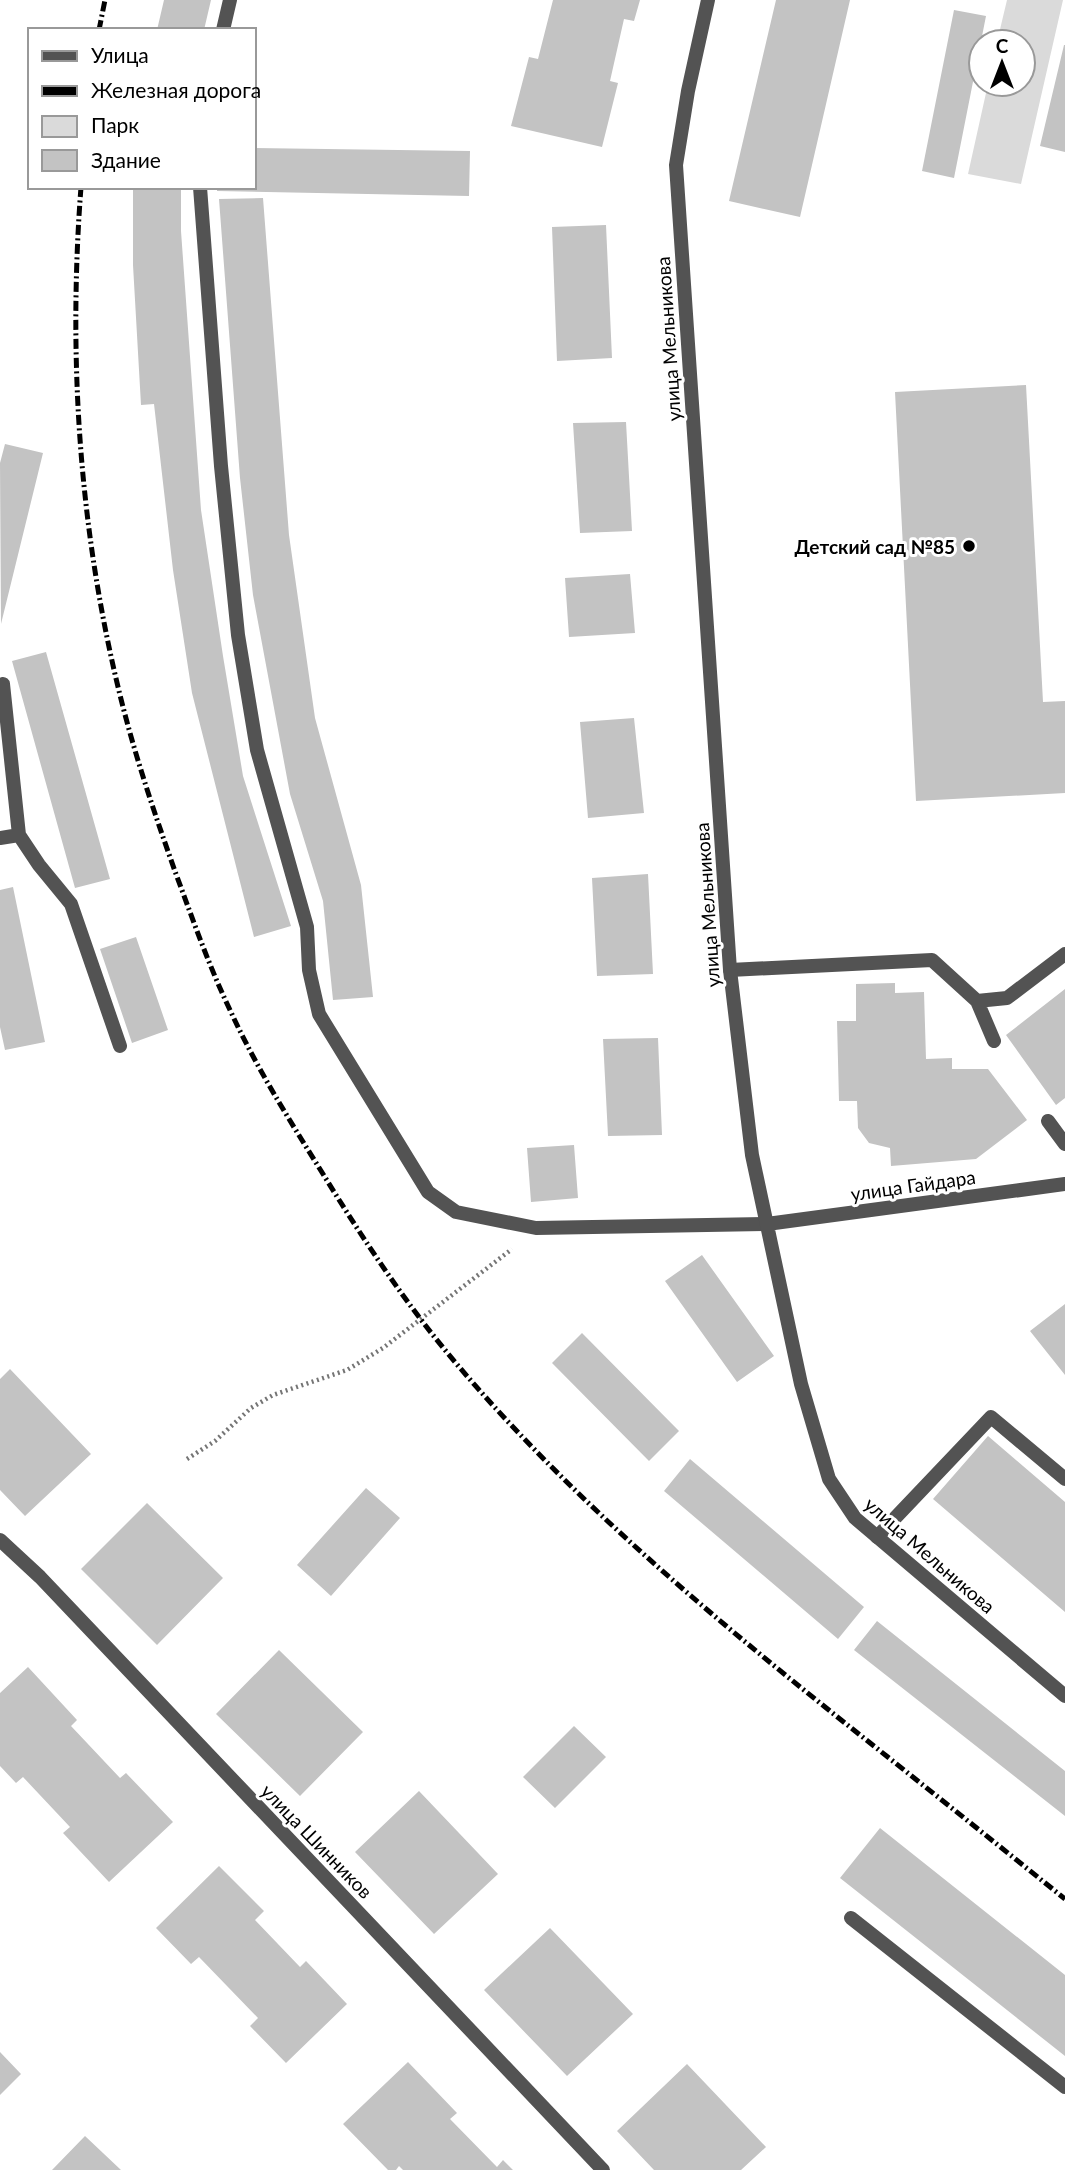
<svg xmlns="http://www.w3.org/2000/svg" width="1065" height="2170" font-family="Lato,sans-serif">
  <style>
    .green { fill: #dadada }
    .building { fill: #c3c3c3 }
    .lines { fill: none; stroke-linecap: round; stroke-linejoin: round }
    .path { stroke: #757575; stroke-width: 4.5; stroke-dasharray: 2 3.5; stroke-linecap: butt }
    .service { stroke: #535353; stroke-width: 14 }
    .minor { stroke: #535353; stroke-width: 14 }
    .rail { stroke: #000; stroke-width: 5; stroke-dasharray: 10 3.5 2 3.5; stroke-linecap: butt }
    .poi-dot { fill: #000; stroke: #fff; stroke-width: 2.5 }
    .labels { text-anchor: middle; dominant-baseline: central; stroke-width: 6; stroke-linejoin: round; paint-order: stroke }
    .street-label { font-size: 19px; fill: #000; stroke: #fff }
    .poi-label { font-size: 19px; font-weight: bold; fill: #000; stroke: #fff; text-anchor: end }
  </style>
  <rect width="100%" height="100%" fill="#fff"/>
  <path class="green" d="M1007,0H1063L1021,184L968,174L988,84H1023V42H997Z"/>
  <path class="building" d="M164,0H211L204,30H157Z
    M553,0H640L634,21L624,19L610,81L618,83L602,147L511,126L529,57L538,59Z
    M776,0H850L800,217L729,201Z
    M954,10L986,16L954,178L922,171Z
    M1064,45H1065V152L1040,146Z
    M254,148L470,151L469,196L217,191V187H254Z
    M133,187H181V231L201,510L223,656L243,776L291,926L254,937L192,693L173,570L154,404L141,405L133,265Z
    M263,198L289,535L315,718L361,885L373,997L333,1000L323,901L290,794L253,595L240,478L219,199Z
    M606,225L612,358L557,361L552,227Z
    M1026,385L1043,702L1065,701V793L916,801L895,392Z
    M626,422L632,531L580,533L573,423Z
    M5,444L43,453L1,624L0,463Z
    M630,574L635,633L569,637L565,578Z
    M46,652L110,879L75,888L12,661Z
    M634,718L644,813L588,818L580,722Z
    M648,874L653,974L597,976L592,878Z
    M13,887L45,1042L5,1050L0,1027V890Z
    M136,937L168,1030L132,1043L100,949Z
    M895,983V993L924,992L926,1059L952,1058V1069H988L1027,1120L976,1159L891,1166L890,1148L869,1143L858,1128L857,1101H839L837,1021H856V984Z
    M1065,989V1098L1056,1105L1006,1035Z
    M658,1038L662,1135L608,1136L603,1039Z
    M574,1145L578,1198L531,1202L527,1148Z
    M702,1255L774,1356L737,1382L665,1281Z
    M1065,1304V1375L1030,1331Z
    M582,1333L679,1431L649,1461L552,1363Z
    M10,1369L91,1454L25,1516L0,1490V1379Z
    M988,1436L1065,1502V1612L933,1499Z
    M690,1459L864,1607L838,1639L664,1491Z
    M366,1488L400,1518L331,1596L297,1565Z
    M147,1503L223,1578L157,1645L81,1569Z
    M877,1621L1065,1771V1816L854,1650Z
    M279,1650L363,1732L300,1796L216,1714Z
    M28,1667L77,1720L71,1726L120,1778L126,1773L173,1822L109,1882L63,1833L70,1827L23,1777L16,1783L0,1766V1693Z
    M574,1726L606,1757L555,1808L523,1777Z
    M419,1791L498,1874L434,1934L355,1852Z
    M880,1828L1065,1975V2056L840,1878Z
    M219,1866L264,1911L255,1920L300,1967L306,1961L347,2004L286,2063L250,2026L258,2018L199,1957L191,1964L156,1928Z
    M550,1928L633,2014L567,2076L484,1990Z
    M0,2052L21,2074L0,2095Z
    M408,2062L457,2113L450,2119L497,2167L503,2160L513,2170H403L399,2166L396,2170H388L343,2124Z
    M687,2064L766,2147L741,2170H654L617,2131Z
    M85,2136L121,2170H52Z"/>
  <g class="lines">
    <path class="path" d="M187,1459L215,1441L251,1408L273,1395L347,1370L383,1348L512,1249"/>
    <path class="service" d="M223,30L230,0
      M200,187L221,466L238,635L257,750L307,927L309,970L319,1014L428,1192L456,1212L536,1228L767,1224
      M3,684L19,835L39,865L71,904L120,1046
      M0,838L19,835
      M730,970L932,960L977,1001L1007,998L1065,954
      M977,1001L994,1041
      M1048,1121L1065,1144
      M877,1537L991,1417L1065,1479
      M851,1918L1065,2087"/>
    <path class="minor" d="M708,0L688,91L676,165L730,970L752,1155L801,1384L829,1479L855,1518L1065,1696
      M767,1224L1065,1184
      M0,1540L40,1577L603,2170"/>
    <path class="rail" d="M99,30L105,0
      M81,187C68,357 79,529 120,695C135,756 155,815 176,874C193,920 209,966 230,1010C256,1067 290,1121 323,1174C363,1239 405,1303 455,1362C569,1497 706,1612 845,1723C918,1781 992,1840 1065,1899"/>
  </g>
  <circle class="poi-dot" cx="969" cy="546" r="7"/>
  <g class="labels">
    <g class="street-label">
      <text transform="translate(668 339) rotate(-94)">улица Мельникова</text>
      <text transform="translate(707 905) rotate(-94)">улица Мельникова</text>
      <text transform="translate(913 1185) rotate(-8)">улица Гайдара</text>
      <text transform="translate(930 1555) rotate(41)">улица Мельникова</text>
      <text transform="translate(317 1841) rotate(46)">улица Шинников</text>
    </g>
    <g class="poi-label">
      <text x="955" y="546">Детский сад №85</text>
    </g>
  </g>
  <rect x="28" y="28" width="228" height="161" fill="#ffffff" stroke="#999999" stroke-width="2"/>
  <rect x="42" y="51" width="35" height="10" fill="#535353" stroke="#999999" stroke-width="2"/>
  <text x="91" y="63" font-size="21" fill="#000000">Улица</text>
  <rect x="42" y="86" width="35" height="10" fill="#000000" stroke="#999999" stroke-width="2"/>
  <text x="91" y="98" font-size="21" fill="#000000">Железная дорога</text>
  <rect x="42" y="116" width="35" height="21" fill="#dadada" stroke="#999999" stroke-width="2"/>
  <text x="91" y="133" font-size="21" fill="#000000">Парк</text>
  <rect x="42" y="150" width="35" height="21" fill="#c3c3c3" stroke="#999999" stroke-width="2"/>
  <text x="91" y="168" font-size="21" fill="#000000">Здание</text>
  <g transform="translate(1002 63)"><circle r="33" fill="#ffffff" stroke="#999999" stroke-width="2"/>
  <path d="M0-5L12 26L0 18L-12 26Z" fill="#000000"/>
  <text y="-10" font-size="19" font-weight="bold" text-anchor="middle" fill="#000000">С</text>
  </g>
</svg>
